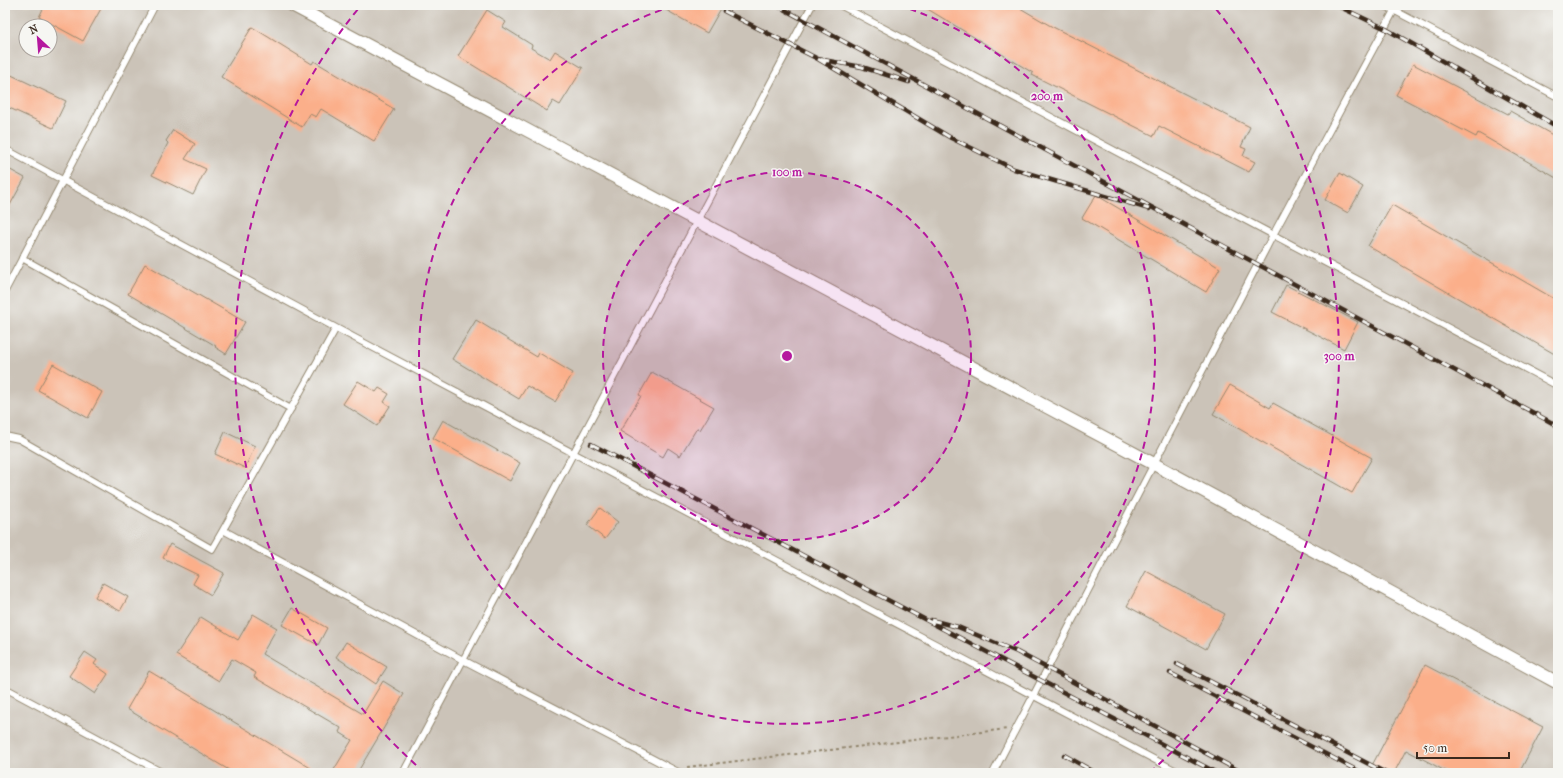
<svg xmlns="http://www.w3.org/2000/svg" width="1563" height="778" font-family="'IM FELL French Canon',serif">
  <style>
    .industrial { fill: #cbc3b8; fill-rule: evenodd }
    .building { fill: #fbaf8a }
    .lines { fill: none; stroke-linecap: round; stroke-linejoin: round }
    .service-casing { stroke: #92866e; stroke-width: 8 }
    .minor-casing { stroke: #92866e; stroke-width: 14 }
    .path { stroke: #92866e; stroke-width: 2; stroke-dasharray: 3 3; stroke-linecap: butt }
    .service { stroke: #fff; stroke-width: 6 }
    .minor { stroke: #fff; stroke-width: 12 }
    .rail-casing { stroke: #3b2a1e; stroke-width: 4.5 }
    .rail { stroke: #f6f6f2; stroke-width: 3; stroke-dasharray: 9; stroke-linecap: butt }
    .ring { fill: none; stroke: #b5179e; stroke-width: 2; stroke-dasharray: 7 5 }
    .centre { fill: #b5179e; stroke: #f6f6f2; stroke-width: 2 }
    .ring-label { font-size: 12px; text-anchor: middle; font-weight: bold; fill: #b5179e; stroke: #f6f6f2; stroke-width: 3; stroke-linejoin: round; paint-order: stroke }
  </style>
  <rect width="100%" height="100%" fill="#f6f6f2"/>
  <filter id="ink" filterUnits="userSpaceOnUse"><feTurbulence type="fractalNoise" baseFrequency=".025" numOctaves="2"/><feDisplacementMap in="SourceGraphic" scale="8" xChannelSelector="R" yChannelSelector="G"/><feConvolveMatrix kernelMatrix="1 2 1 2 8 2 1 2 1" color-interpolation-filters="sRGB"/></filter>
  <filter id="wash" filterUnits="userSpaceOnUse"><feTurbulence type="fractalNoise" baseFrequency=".012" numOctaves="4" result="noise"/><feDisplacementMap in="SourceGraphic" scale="16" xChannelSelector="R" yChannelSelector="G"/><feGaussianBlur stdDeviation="0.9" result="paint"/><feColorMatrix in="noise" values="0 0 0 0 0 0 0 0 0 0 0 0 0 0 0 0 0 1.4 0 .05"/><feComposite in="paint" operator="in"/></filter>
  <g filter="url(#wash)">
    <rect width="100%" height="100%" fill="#eae1bf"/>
    <path class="industrial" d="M5,5H1558V773H5ZM26,26H50V50H26Z"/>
    <g id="blocks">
      <path class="building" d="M45,5H103L83,41L39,17Z
        M657,5H723L707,33Z
        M921,5H1015L1049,25L1250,127L1241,147L1246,149L1243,156L1255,162L1249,172L1159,126L1154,136L1032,75L1033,73Z
        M487,10L506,22L503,27L532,45L531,48L550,59L555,51L583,68L560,105L553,101L547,111L458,56Z
        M252,27L312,64L314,61L394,109L374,141L321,109L316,117L310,114L302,127L221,77Z
        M1413,64L1508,114L1510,111L1558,138V179L1478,133L1476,137L1396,95Z
        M5,72L66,101L53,128L5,106Z
        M173,130L195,144L185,159L206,169L193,195L152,175L168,143L166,141Z
        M5,167L25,178L5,214Z
        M1340,173L1363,187L1348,213L1325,200Z
        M1096,195L1220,268L1206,292L1082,218Z
        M1392,205L1558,301V356L1368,246Z
        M145,264L245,322L226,354L215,347L216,346L128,294Z
        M1286,285L1358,322L1344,349L1272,312Z
        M476,320L537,357L539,353L573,373L555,402L527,386L519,399L452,359Z
        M53,364L102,392L88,418L38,390Z
        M652,372L714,407L700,430L697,428L680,456L668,448L663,457L620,431L641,396L639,395Z
        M358,381L376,392L379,388L389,394L384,402L390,406L377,426L343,404Z
        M1230,385L1270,408L1273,403L1372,458L1352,493L1213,414Z
        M443,420L520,463L510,481L433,438Z
        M225,432L255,446L245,468L215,454Z
        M600,508L618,522L605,539L587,525Z
        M170,544L224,573L211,595L193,584L198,575L163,558Z
        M1146,571L1225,614L1206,649L1127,606Z
        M103,583L128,597L120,611L95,597Z
        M292,608L327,628L318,645L282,625Z
        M253,614L277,628L262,654L363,714L383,681L404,694L357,773H332L352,740L339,732L341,728L254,677L256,673L232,659L219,681L176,655L201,617L238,640Z
        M346,642L387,667L376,684L336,657Z
        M85,652L97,660L94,664L108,674L95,694L69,676Z
        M1425,665L1543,727L1519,773H1449L1406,750L1394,773H1368Z
        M149,671L319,773H234L127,709Z"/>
    </g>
  </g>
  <g filter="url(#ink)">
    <use href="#blocks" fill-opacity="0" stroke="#92866e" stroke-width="1"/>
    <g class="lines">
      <g class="service-casing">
        <path id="service" d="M840,5L1558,386
          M1384,5L1558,97
          M5,149L336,328L1180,773
          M22,258L291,409
          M5,291L155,5
          M336,328L223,530L463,660L680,773
          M5,436L19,439L212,549L223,530
          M5,688L163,773
          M403,773L812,5
          M993,773L1273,235L1397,5"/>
      </g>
      <g class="minor-casing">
        <path id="minor" d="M292,5L1154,464L1558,683"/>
      </g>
      <path class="path" d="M687,767L1007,729"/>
      <use href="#service" class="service"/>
      <use href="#minor" class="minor"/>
      <g class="rail-casing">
        <path id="rail" d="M776,5L1558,426
          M1336,5L1386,29L1558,127
          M724,11L818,59L862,67L909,82
          M818,59L951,138L1014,169L1149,209
          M591,444L1217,773
          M931,620L958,627L1017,652L1243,773
          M1177,664L1386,773
          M1170,673L1362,773
          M1064,755L1096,773"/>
      </g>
      <use href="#rail" class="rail"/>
    </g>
  </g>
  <circle cx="787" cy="356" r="184" fill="#b5179e" fill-opacity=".12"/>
  <g class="ring">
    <circle cx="787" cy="356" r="184"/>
    <path d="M898 5A368 368 0 1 1 676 5"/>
    <path d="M425 773A552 552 0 0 1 358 9M1216 9A552 552 0 0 1 1149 773"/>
  </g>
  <circle cx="787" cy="356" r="6" class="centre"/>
  <g class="ring-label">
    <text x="1047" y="100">200 m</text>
    <text x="787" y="176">100 m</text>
    <text x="1339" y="360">300 m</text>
  </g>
  <rect width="1563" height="778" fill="none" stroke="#f6f6f2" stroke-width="20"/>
  <g transform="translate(38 38) rotate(334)"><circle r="19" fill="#f6f6f2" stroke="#aba49d"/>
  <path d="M0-3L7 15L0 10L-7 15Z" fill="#b5179e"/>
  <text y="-6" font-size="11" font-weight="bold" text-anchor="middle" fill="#3b2a1e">N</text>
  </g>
  <path d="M1417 752v6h92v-6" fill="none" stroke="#3b2a1e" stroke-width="2"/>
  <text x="1423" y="752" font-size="12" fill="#3b2a1e" stroke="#f6f6f2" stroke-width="3" paint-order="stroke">50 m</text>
</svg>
